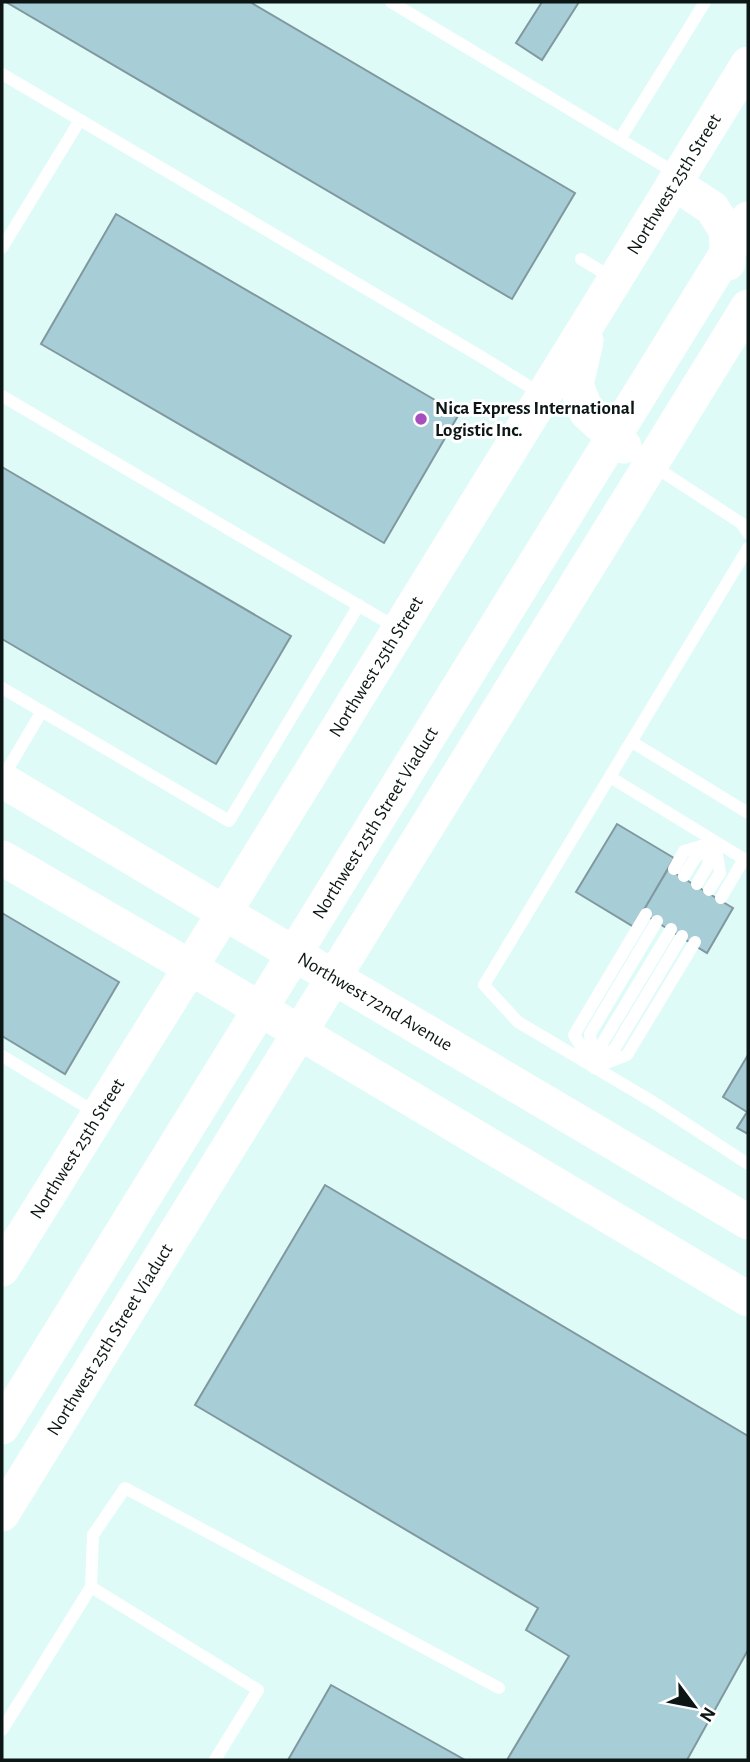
<svg xmlns="http://www.w3.org/2000/svg" width="750" height="1762" font-family="'Alegreya Sans',sans-serif">
  <style>
    .building { fill: #a7cdd7; stroke: #80989e; stroke-width: 2 }
    .lines { fill: none; stroke-linecap: round; stroke-linejoin: round }
    .lane { stroke: #fff; stroke-width: 12 }
    .secondary { stroke: #fff; stroke-width: 35 }
    .poi-dot { fill: #a750bd; stroke: #fff; stroke-width: 2.5 }
    .labels { text-anchor: middle; dominant-baseline: central; stroke-width: 6; stroke-linejoin: round; paint-order: stroke }
    .street-label { font-size: 19px; fill: #0c1615; stroke: #fff }
    .poi-label { font-size: 19px; font-weight: bold; fill: #0c1615; stroke: #fff; text-anchor: start }
  </style>
  <rect width="100%" height="100%" fill="#dffbf8"/>
  <path class="building" d="M6,2H250L575,193L512,299Z
    M542,2H579L542,60L516,43Z
    M116,214L459,414L384,543L41,344Z
    M2,467L291,636L216,764L2,639Z
    M617,824L674,858L634,927L576,892Z
    M668,869L733,908L707,953L642,913Z
    M2,913L119,982L65,1074L2,1036Z
    M748,1055V1134L737,1128L747,1112L723,1097Z
    M325,1185L748,1436V1650L687,1760H507L569,1656L526,1630L538,1608L195,1405Z
    M331,1685L465,1760H288Z"/>
  <g class="lines">
    <path class="lane" d="M391,2L679,175
      M2,74L80,120L2,248
      M80,120L480,356L543,395
      M620,139L705,2
      M581,259L614,279
      M2,396L397,628
      M652,465L741,523L748,533
      M748,548L484,985L518,1022L653,1102L748,1164
      M2,688L229,821L359,605
      M632,742L748,813
      M3,777L42,711
      M610,777L744,859L721,898
      M674,869L684,851L715,842
      M684,876L695,858L709,847
      M697,884L707,867L714,846
      M709,890L720,873L715,842
      M2,1056L98,1114
      M593,1060L590,1034L657,921
      M600,1063L615,1048L682,936
      M592,1064L574,1035L646,914
      M596,1064L603,1042L671,929
      M594,1068L627,1055L695,942
      M91,1587L93,1535L125,1488L499,1688
      M2,1730L91,1587L258,1690L215,1760"/>
    <g class="secondary">
      <path d="M674,183L712,208L726,230L728,263"/>
      <path d="M586,341L576,385L587,413L624,446"/>
      <path id="s1" d="M2,780L203,900L748,1222"/>
      <path d="M2,858L171,956L748,1299"/>
      <path id="s2" d="M2,1269L190,968L748,64"/>
      <path id="s3" d="M2,1427L748,219"/>
      <path id="s4" d="M2,1514L748,307"/>
    </g>
  </g>
  <circle class="poi-dot" cx="421" cy="419" r="7"/>
  <g class="labels">
    <g class="street-label">
      <text stroke="none"><textPath href="#s2" startOffset="1276">Northwest 25th Street</textPath></text>
      <text stroke="none"><textPath href="#s2" startOffset="709">Northwest 25th Street</textPath></text>
      <text stroke="none"><textPath href="#s3" startOffset="710">Northwest 25th Street Viaduct</textPath></text>
      <text stroke="none"><textPath href="#s1" startOffset="434">Northwest 72nd Avenue</textPath></text>
      <text stroke="none"><textPath href="#s2" startOffset="142">Northwest 25th Street</textPath></text>
      <text stroke="none"><textPath href="#s4" startOffset="205">Northwest 25th Street Viaduct</textPath></text>
    </g>
    <g class="poi-label">
      <text x="435" y="408">Nica Express International<tspan x="435" dy="22">Logistic Inc.</tspan></text>
    </g>
  </g>
  <rect width="750" height="1762" fill="none" stroke="#0c1615" stroke-width="7"/>
  <g transform="translate(694 1706) rotate(122)" stroke="#ffffff" stroke-width="5" paint-order="stroke">
  <path d="M0-5L12 26L0 18L-12 26Z" fill="#0c1615"/>
  <text y="-10" font-size="19" font-weight="bold" text-anchor="middle" fill="#0c1615">N</text>
  </g>
</svg>
